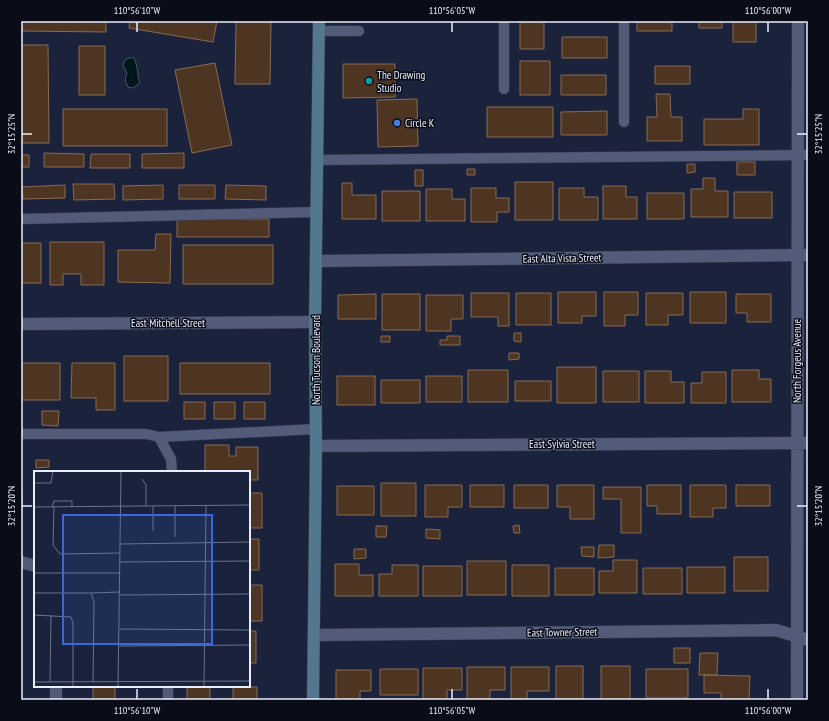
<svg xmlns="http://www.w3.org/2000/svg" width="829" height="721" font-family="'PT Sans Narrow',sans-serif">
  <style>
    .water { fill: #00161d; stroke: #465760 }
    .building { fill: #4e3521; stroke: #876b55 }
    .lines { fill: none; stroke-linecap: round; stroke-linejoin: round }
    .lane-casing { stroke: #383e52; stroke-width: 11 }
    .street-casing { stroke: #383e52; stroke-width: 13 }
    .secondary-casing { stroke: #383e52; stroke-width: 13 }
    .lane { stroke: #525c79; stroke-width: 10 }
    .street { stroke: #525c79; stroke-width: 12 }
    .secondary { stroke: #53778d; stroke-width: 12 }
    .ticks { fill: none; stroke: #e9eefc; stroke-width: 1.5 }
    .culture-dot { fill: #0f9aa8; stroke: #0a0d18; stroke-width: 1.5 }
    .shop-dot { fill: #3f7fe0; stroke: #0a0d18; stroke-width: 1.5 }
    .labels { text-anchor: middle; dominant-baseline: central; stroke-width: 3; stroke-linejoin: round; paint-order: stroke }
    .poi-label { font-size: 11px; fill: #e9eefc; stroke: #0a0d18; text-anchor: start }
    .street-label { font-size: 11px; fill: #e9eefc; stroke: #0a0d18 }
    .inset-road { fill: none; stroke: #6d7489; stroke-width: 1 }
    .view { fill: #3c66dd; fill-opacity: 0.15; stroke: #3c66dd; stroke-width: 2 }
    .inset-edge { fill: none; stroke: #e9eefc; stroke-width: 2 }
    .neatline { fill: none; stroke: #e9eefc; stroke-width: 1.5 }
    .ticks-label { font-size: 10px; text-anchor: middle; fill: #e9eefc }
  </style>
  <rect width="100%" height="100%" fill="#1b233c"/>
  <path class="water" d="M129,58H134C138,66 137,75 140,83L133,88L128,87L125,80L127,73L123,65L125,60Z"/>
  <path class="building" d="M21,21H106V32L21,31Z
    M130,21H217L213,42L129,28Z
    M236,21H271L270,84H235Z
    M520,21H544V49H520Z
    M637,21H672V31H637Z
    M699,21H722V28H699Z
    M733,21H756V42H733Z
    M562,37H607V58H562Z
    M21,45H48L49,143H21Z
    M79,46H105V95H79Z
    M520,61H550V95H520Z
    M215,63L232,145L192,153L175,70Z
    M343,64H395V97L343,98Z
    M655,66H690V84H655Z
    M561,75H606V95H561Z
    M656,94H670L671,117H682V141H647V117H657Z
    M417,99L418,146L378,147L377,100Z
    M487,107H553V137H487Z
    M63,109H167V146H63Z
    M743,109H759V145H704V119H743Z
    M607,111V135H561V112Z
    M44,153L84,154V167H44Z
    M184,153V168H142V154Z
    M91,154H130V168H90Z
    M21,155H29V167H21Z
    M737,162H755V175H737Z
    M687,164H695V172L687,173Z
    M467,169H475V175H467Z
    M415,170H423V186H415Z
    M703,178H715V191H728V217H691V189H703Z
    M515,182H553V220H515Z
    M342,183H352V195H376V219H342Z
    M73,184H114L115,199L74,200Z
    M65,185V198L23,199L22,187Z
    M163,185V199L123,200V186Z
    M179,185H215V199H179Z
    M226,185L266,186V200L225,199Z
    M603,186H626V197H637V219H603Z
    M471,188H496V198H509V212H497V222H471Z
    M559,188H584V197H598V220H559Z
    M426,189H452V199H465V221H426Z
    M382,191H420V221H382Z
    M734,192H772V218H734Z
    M647,193H684V219H647Z
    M177,219H269V237H177Z
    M156,234H171L170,283L118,282V250H155Z
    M50,242H104V285H81V274H63V285H50Z
    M21,243H41V283H21Z
    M183,245H273V284H183Z
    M558,292H596V316H582V323H558Z
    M604,292H638V315H625V326H604Z
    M690,292H726V323H690Z
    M471,293H509V326H498V317H471Z
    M516,293H551V325H516Z
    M646,293H683V315H668V325H646Z
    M376,294V319H338V295Z
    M382,294H420V330H382Z
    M736,294H771V322H747V313H736Z
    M426,295H463V319H451V331H426Z
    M514,333H521V342L514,341Z
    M381,336H390V342H381Z
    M447,336H460V345H440V340H447Z
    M509,353H519V359L509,360Z
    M124,356H168V401H124Z
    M21,363H60V400H21Z
    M72,363H115V410H96V398H71Z
    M180,363H270V394H180Z
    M557,367H596V403H557Z
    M468,370H508V402H468Z
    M732,370H759V379H771V402H732Z
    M603,371H639V402H603Z
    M645,371H671V382H684V403H645Z
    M702,372H726V403H691V383H702Z
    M337,376H375V405H337Z
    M426,376H462V402H426Z
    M381,380H420V403H381Z
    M515,381H551V401H515Z
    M184,402H205V419H184Z
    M214,402H235V419H214Z
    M244,402H265V419H244Z
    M42,411H59L58,426L42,425Z
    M205,445H229V456H236V447H258V480H249V472H205Z
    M36,460H49V467L36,468Z
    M381,483H416V516H381Z
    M425,485H462V507H448V517H425Z
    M470,485H504V507H470Z
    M514,485H548V508H514Z
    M557,485H594V519H570V507H557Z
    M647,485H681V514H657V506H647Z
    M690,485H726V508H713V517H690Z
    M736,485H770V506H736Z
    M337,486H374V515H337Z
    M603,487H641V533H621V499H603Z
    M21,490H22V515H21Z
    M249,493H262V528H249Z
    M519,525L520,533H514L513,526Z
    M376,526H387L386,537H376Z
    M426,529L440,530V539L426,538Z
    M249,539H259V570H249Z
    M599,545H614V557L598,558Z
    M581,547H594V557L582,556Z
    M354,549H366V558L354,559Z
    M734,557H768V591H734Z
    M613,560H637V593H599V571H613Z
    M467,561H506V595H467Z
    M335,564H359V575H373V596H335Z
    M392,565H418V596H379V574H392Z
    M512,565H549V596H512Z
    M423,566H462V596H423Z
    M687,567H725V593H687Z
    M555,568H594V595H555Z
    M643,568H682V594H643Z
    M249,585H262V621H249Z
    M249,631H256V663H249Z
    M674,648H690V663H674Z
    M700,653H718L717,675H699Z
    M556,666H583V699H556Z
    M601,666H630V700H601Z
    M467,667H505V690H490V699H467Z
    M511,667H549V691H527V699H511Z
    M423,668H462V690H447V700H423Z
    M380,669H418V695H380Z
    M646,669H688V698H646Z
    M336,670H371V691H360V700H336Z
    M704,675L750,676L749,700H721V693H704Z
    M93,686H115V700H93Z
    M187,686H210V700H187Z
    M233,687H257V700H233Z"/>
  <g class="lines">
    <g class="lane-casing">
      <path id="lane" d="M504,21V89
        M624,21V122
        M319,31H359
        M318,160L808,155
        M21,219L317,212
        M21,434H146L159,437L171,459L172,472
        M159,437L316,429
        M168,700V686"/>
    </g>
    <g class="street-casing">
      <path id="street" d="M317,261L808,255
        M21,324L315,322
        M316,446L808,443
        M21,562L35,566
        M314,635L776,630L808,640
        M56,700V686
        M797,700L798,21"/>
    </g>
    <g class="secondary-casing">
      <path id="secondary" d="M313,700L316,446L315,322L319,21"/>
    </g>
    <use href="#lane" class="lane"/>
    <use href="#street" class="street"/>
    <use href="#secondary" class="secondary"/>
  </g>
  <path class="ticks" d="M137,22V32M452,22V32M768,22V32M22,134H32M797,134H807M22,506H32M797,506H807M137,689V699M452,689V699M768,689V699"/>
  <circle class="culture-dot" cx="369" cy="81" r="4"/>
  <circle class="shop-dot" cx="397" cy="123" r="4"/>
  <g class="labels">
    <g class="poi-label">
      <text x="377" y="75">The Drawing<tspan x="377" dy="13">Studio</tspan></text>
      <text x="405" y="123">Circle K</text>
    </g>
    <g class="street-label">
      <text transform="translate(562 258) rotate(-1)">East Alta Vista Street</text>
      <text x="168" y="323">East Mitchell Street</text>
      <text transform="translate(316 360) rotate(-90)">North Tucson Boulevard</text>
      <text transform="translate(797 361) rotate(-90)">North Forgeus Avenue</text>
      <text x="562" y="444">East Sylvia Street</text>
      <text transform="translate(562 632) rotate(-1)">East Towner Street</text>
    </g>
  </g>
  <g transform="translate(34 471)">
    <rect width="216" height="216" fill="#1b233c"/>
    <path class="inset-road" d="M108,8L112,14V35M0,12H17L19,0M119,35V60M141,35V66M0,36L216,34M18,36L20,30H38V36M20,36L19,74L26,83L86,82M86,73L216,71M86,91L216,90M0,102H86M0,122H57L60,131L59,211M57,122L86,121M86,124L216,123M0,144L37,146M37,146L39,152V216M85,158L216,159M85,175L216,174M0,211L216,210M16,211L17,144M84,216L87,0M170,216L172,34"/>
    <path class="view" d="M29,44H178V173H29Z"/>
    <rect width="216" height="216" class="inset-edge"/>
  </g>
  <rect width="829" height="721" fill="none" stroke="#0a0d18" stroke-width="44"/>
  <rect x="22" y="22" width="785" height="677" class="neatline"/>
  <g class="ticks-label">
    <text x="137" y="14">110°56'10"W</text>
    <text x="452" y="14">110°56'05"W</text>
    <text x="768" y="14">110°56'00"W</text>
    <text transform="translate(11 134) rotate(-90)" y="4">32°15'25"N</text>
    <text transform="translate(818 134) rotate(-90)" y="4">32°15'25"N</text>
    <text transform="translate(11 506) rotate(-90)" y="4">32°15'20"N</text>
    <text transform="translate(818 506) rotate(-90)" y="4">32°15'20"N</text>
    <text x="137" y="714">110°56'10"W</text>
    <text x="452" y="714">110°56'05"W</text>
    <text x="768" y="714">110°56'00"W</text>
  </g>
</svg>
